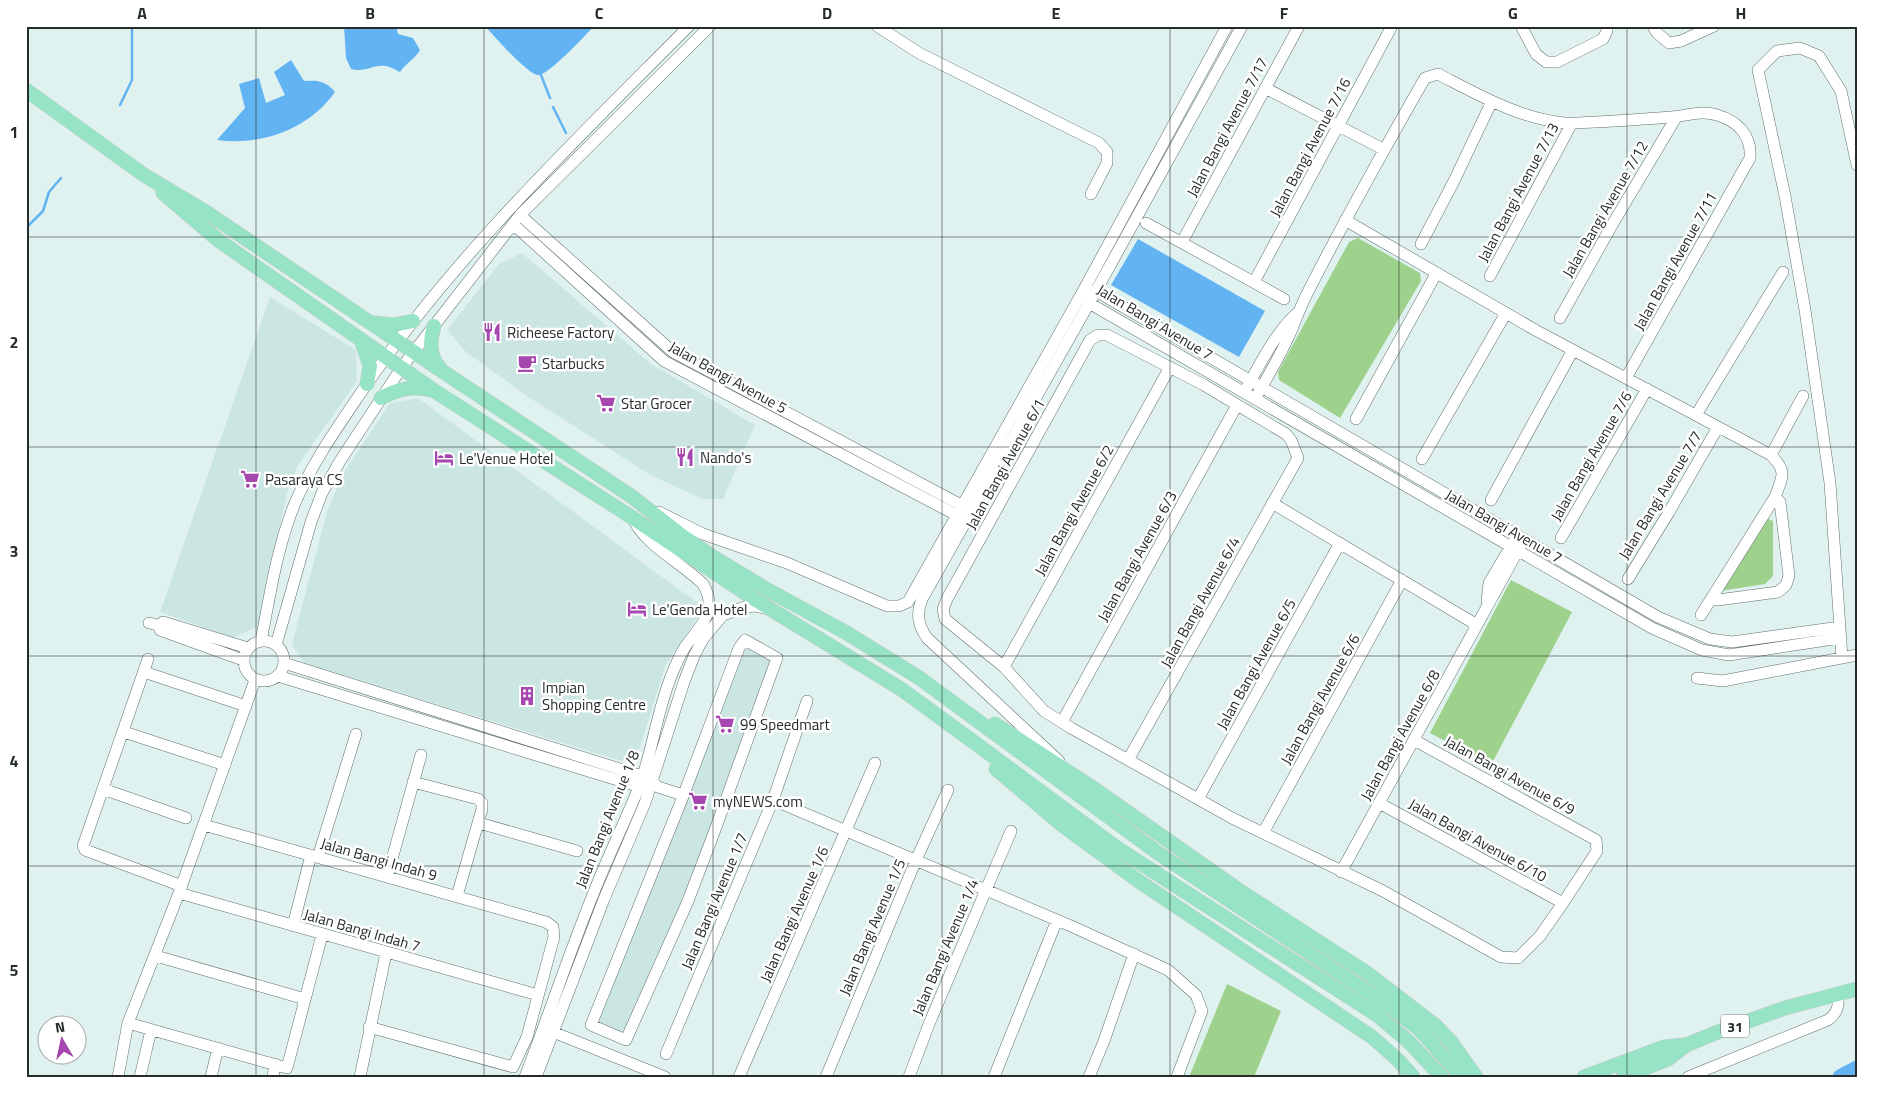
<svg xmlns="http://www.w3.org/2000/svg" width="1883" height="1103" font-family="'Titillium Web',sans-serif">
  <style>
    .built { fill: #cbe5e3 }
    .green { fill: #9ed18b }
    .water { fill: #62b3f2 }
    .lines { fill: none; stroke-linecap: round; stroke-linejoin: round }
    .stream { stroke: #62b3f2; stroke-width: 2.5 }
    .river { stroke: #62b3f2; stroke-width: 15 }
    .minor-casing { stroke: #606f6e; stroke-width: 12 }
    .major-casing { stroke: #cbcccc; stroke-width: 15 }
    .minor { stroke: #fff; stroke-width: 11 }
    .major { stroke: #96e3c5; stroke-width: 14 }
    .grid { fill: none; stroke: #262c2c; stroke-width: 1; stroke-opacity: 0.55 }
    .labels { text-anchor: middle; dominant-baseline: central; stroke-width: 5; stroke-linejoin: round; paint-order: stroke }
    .shield { fill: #fff; stroke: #676b6b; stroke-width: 1 }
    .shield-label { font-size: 14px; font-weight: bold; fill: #262c2c }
    .street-label { font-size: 15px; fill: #262c2c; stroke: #fff }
    .poi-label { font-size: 15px; fill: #262c2c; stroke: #fff; text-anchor: start }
    .neatline { fill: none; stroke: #262c2c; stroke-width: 2 }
    .grid-label { font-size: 16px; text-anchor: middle; font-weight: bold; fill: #262c2c }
  </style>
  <rect width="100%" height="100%" fill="#e0f2f0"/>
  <path class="built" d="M522,253L651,364L755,425L723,499H703L652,476L527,396L465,351L447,330L499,264Z
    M270,297L356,350L357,381L298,465L287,493L258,626L233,638L160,612Z
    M418,398L699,604L700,614L665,666L637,757L621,761L304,663L292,644L328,508L346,469L390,403Z
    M747,645L774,660L680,912L624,1036L596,1023L742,650Z"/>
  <path class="green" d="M1358,238L1420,273L1421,281L1340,418L1279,380L1278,372L1349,242Z
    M1767,518L1773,521V576L1765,584L1713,592Z
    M1511,580L1572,612L1491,765L1430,733Z
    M1227,984L1281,1011L1254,1077H1189Z"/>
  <path class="water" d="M344,26H396L398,34L413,38L420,50C415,59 406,63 400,72C375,57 372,74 351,69L346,58Z
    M485,26H594C586,35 548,75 539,75C529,76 493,35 485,26Z
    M291,60L304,81C318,80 326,81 335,92C309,129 262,146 217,140L245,108L239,84L259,78L266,103L285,95L274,72Z
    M1138,239L1265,311L1239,357L1111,285Z"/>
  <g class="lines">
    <path class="stream" d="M541,75L550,98
      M120,105L132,80V26
      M553,107L566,133
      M26,228L43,211L49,192L61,178"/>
    <path class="river" d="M1840,1077L1857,1068"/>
    <g class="minor-casing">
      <path id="minor" d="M877,26L919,53L1099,143L1107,152V163L1091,194
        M1521,26L1536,54L1546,62H1557L1603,39L1607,31V26
        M1653,26L1657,33L1669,43L1681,41L1714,26
        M1265,88L1383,149
        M520,215L673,352L967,508
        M1345,220L1537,331L1771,455C1787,471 1783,476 1775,497L1701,615
        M1146,223L1284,299
        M513,224L664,361L964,519
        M1182,242L1299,26
        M1421,244L1454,181L1492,101
        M1490,276L1572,123
        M1254,282L1392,26
        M1088,292L1096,291L1658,617L1710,639L1732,642L1840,627
        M1086,298L1089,303L1652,628L1702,650L1729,655L1840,638
        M1560,318L1612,225L1677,116
        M1247,387C1262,361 1274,335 1296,314
        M1255,399C1268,376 1282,353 1292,329C1298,313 1304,299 1312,284C1348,214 1386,146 1425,78L1438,74C1477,94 1520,119 1565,123C1575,124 1585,122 1595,122C1621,121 1646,119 1671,117C1686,116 1702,110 1717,115C1738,121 1752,136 1750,158L1626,378
        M1696,415L1783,272
        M1356,419L1436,274
        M1771,455L1803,396
        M1422,459L1506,313
        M1491,500L1573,350
        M1272,503L1477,625
        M659,512L703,534L787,563L887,606H899L908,602L1082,293L1227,26
        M1561,538L1647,389
        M1628,579L1669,512L1718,427
        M1712,598L1718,600L1778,592L1786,585L1789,576L1780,502L1775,497
        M1487,601L1489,583L1514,541
        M149,623L162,626
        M745,640L777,658L715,830L688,901L626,1040L591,1025L682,799L739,648Z
        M244 661a20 20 0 1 1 40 0a20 20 0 1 1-40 0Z
        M261,641C270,595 277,547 295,503C312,463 337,428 362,391C454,256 574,142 689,26
        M276,645L311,522L322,493L340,461L402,367L520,215L710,26
        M1842,658L1830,483L1805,310L1785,196L1758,70L1777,51L1800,48L1819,56L1841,91L1857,165
        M148,659L83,846L85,850L182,886
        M243,660L160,630L163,622L248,648
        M284,663L642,776L652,781L658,787L683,795
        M1004,667L1170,367
        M144,672L246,706
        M278,676L644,788
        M1697,678L1723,681L1857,655
        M1062,722L1237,405
        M124,732L225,765
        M1128,760L1298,458L1291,440L1286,434L1204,385L1107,335H1098L1090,340L947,599L943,609L945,619L1004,667L1044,711L1071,728L1232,818L1383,891L1501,957L1518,958L1540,936L1563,903L1597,851L1596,840L1414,740
        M1059,761L927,638C918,625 916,614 922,599L1096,291L1242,26
        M413,782L478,799L482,803V809L457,896
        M103,789L186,818
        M1198,799L1340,543
        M773,800L1071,926L1168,970L1196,995L1202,1011L1177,1077
        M1379,803L1563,903
        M479,823L577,851
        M204,825L546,922L553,927L554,937L527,1037L513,1067L369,1027
        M1263,833L1402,580
        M318,857L356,734
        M1341,872L1521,545
        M387,877L421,755
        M179,893L538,995
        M293,926L311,855
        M156,956L305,999
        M128,1023L287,1068L322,935
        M548,1030L665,1077
        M666,1054L773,800L807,701
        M118,1077L128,1023L179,893L255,680
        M140,1077L151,1030
        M211,1077L218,1048
        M273,1077L275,1064
        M360,1077L386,953
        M525,1077C549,1015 569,953 594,892C608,856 625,822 639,787C653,750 657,710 672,674C676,664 680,655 685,647C701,624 719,612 703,584C683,564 642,543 633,518
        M536,1077L604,899L645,803L684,682L694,656L703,639L723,615L745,607L755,606L768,609
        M739,1077L875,763
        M826,1077L916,860L948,790
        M909,1077L929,1024L1011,831
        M994,1077L1057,920
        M1089,1077L1104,1041L1134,954
        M1688,1077L1828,1020C1837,1014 1840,1004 1837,994"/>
    </g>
    <g class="major-casing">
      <path id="major" d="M26,90L144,175L206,212L445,373L631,496L681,535L713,557L766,589L845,632L918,677L1158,853L1386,1004L1419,1029L1462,1077
        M163,193L218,240L436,392L633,518L754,599L901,689L975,743L1117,848L1377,1015L1408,1041L1442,1077
        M373,323L394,325L413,321
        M434,326C430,340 429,357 440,368
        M361,340L370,366L367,384
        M381,398C397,389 413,385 431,390
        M995,724L1093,788L1240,891L1367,973L1436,1026L1452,1043L1476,1077
        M996,769L1062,825L1140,882L1372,1037L1398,1060L1413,1077
        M1584,1077L1664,1047L1685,1045
        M1623,1077L1668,1059L1686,1045L1718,1032L1785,1008L1857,989"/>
    </g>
    <use href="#minor" class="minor"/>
    <use href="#major" class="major"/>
  </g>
  <path class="grid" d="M256,26V1077M484,26V1077M713,26V1077M942,26V1077M1170,26V1077M1399,26V1077M1627,26V1077M26,237H1857M26,447H1857M26,656H1857M26,866H1857"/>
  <defs>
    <g id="restaurant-bare" transform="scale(1.5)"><path d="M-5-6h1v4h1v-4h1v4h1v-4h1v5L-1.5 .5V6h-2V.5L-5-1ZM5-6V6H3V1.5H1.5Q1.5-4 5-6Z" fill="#a647af" stroke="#fff" stroke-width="2.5" paint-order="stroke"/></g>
    <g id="cafe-bare" transform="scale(1.5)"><path d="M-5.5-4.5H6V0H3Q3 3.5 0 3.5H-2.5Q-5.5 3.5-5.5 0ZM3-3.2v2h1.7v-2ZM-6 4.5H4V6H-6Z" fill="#a647af" stroke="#fff" stroke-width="2.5" paint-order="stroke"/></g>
    <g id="supermarket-bare" transform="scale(1.5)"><path d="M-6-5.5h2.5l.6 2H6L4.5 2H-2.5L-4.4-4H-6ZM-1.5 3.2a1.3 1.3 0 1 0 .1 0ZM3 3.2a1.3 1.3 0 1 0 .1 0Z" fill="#a647af" stroke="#fff" stroke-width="2.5" paint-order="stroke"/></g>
    <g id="hotel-bare" transform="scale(1.5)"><path d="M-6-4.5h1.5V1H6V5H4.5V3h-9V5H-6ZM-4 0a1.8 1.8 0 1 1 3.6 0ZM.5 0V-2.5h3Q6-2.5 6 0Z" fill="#a647af" stroke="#fff" stroke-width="2.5" paint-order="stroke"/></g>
    <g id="building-bare" transform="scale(1.5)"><path d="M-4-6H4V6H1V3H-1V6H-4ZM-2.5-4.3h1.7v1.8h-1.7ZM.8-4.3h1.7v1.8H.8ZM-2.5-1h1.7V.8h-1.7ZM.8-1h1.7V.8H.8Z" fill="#a647af" stroke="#fff" stroke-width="2.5" paint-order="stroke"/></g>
  </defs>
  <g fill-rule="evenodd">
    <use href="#restaurant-bare" x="492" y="332"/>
    <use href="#cafe-bare" x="527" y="363"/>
    <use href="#supermarket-bare" x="606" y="403"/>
    <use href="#restaurant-bare" x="685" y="457"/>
    <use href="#hotel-bare" x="444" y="458"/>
    <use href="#supermarket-bare" x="250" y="479"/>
    <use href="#hotel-bare" x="637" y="609"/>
    <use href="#building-bare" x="527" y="696"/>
    <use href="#supermarket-bare" x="725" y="724"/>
    <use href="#supermarket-bare" x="698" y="801"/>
  </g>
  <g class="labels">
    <rect class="shield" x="1721" y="1014.5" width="28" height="23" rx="4"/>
    <g class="shield-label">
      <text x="1735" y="1026">31</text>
    </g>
    <g class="street-label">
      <text transform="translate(1227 127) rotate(-62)">Jalan Bangi Avenue 7/17</text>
      <text transform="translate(1310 147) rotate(-62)">Jalan Bangi Avenue 7/16</text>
      <text transform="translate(1518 192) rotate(-62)">Jalan Bangi Avenue 7/13</text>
      <text transform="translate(1605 209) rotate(-60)">Jalan Bangi Avenue 7/12</text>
      <text transform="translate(1675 261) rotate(-61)">Jalan Bangi Avenue 7/11</text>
      <text transform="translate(1155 322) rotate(31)">Jalan Bangi Avenue 7</text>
      <text transform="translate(728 377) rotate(29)">Jalan Bangi Avenue 5</text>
      <text transform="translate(1591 456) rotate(-60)">Jalan Bangi Avenue 7/6</text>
      <text transform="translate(1005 464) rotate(-61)">Jalan Bangi Avenue 6/1</text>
      <text transform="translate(1660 495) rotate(-59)">Jalan Bangi Avenue 7/7</text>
      <text transform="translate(1074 510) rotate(-61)">Jalan Bangi Avenue 6/2</text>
      <text transform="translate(1504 526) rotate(30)">Jalan Bangi Avenue 7</text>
      <text transform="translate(1137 556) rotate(-61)">Jalan Bangi Avenue 6/3</text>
      <text transform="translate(1200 602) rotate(-61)">Jalan Bangi Avenue 6/4</text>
      <text transform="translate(1256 664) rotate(-61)">Jalan Bangi Avenue 6/5</text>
      <text transform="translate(1320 699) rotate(-61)">Jalan Bangi Avenue 6/6</text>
      <text transform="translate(1400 735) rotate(-61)">Jalan Bangi Avenue 6/8</text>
      <text transform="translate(1510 775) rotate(29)">Jalan Bangi Avenue 6/9</text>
      <text transform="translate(607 819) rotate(-68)">Jalan Bangi Avenue 1/8</text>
      <text transform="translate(1478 840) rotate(29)">Jalan Bangi Avenue 6/10</text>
      <text transform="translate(379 859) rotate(16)">Jalan Bangi Indah 9</text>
      <text transform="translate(714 901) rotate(-67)">Jalan Bangi Avenue 1/7</text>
      <text transform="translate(794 914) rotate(-66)">Jalan Bangi Avenue 1/6</text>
      <text transform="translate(872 927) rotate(-67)">Jalan Bangi Avenue 1/5</text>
      <text transform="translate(362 930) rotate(16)">Jalan Bangi Indah 7</text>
      <text transform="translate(945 947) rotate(-67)">Jalan Bangi Avenue 1/4</text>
    </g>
    <g class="poi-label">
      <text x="507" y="332">Richeese Factory</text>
      <text x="542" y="363">Starbucks</text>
      <text x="621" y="403">Star Grocer</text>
      <text x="700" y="457">Nando's</text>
      <text x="459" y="458">Le'Venue Hotel</text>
      <text x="265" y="479">Pasaraya CS</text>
      <text x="652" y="609">Le'Genda Hotel</text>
      <text x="542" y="687">Impian<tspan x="542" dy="17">Shopping Centre</tspan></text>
      <text x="740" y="724">99 Speedmart</text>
      <text x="713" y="801">myNEWS.com</text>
    </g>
  </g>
  <rect width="1883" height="1103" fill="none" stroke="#ffffff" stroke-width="55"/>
  <g transform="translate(62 1040) rotate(351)"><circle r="24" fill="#ffffff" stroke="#a8abab"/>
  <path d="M0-4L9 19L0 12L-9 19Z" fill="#a647af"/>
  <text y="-8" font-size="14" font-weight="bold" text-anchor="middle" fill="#262c2c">N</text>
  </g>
  <rect x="28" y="28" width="1828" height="1048" class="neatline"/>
  <g class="grid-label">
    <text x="142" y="19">A</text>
    <text x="370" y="19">B</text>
    <text x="599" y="19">C</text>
    <text x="827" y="19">D</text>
    <text x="1056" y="19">E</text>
    <text x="1284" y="19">F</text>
    <text x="1513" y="19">G</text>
    <text x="1741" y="19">H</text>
    <text x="14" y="138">1</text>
    <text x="14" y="348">2</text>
    <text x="14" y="557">3</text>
    <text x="14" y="767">4</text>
    <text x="14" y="976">5</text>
  </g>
</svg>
